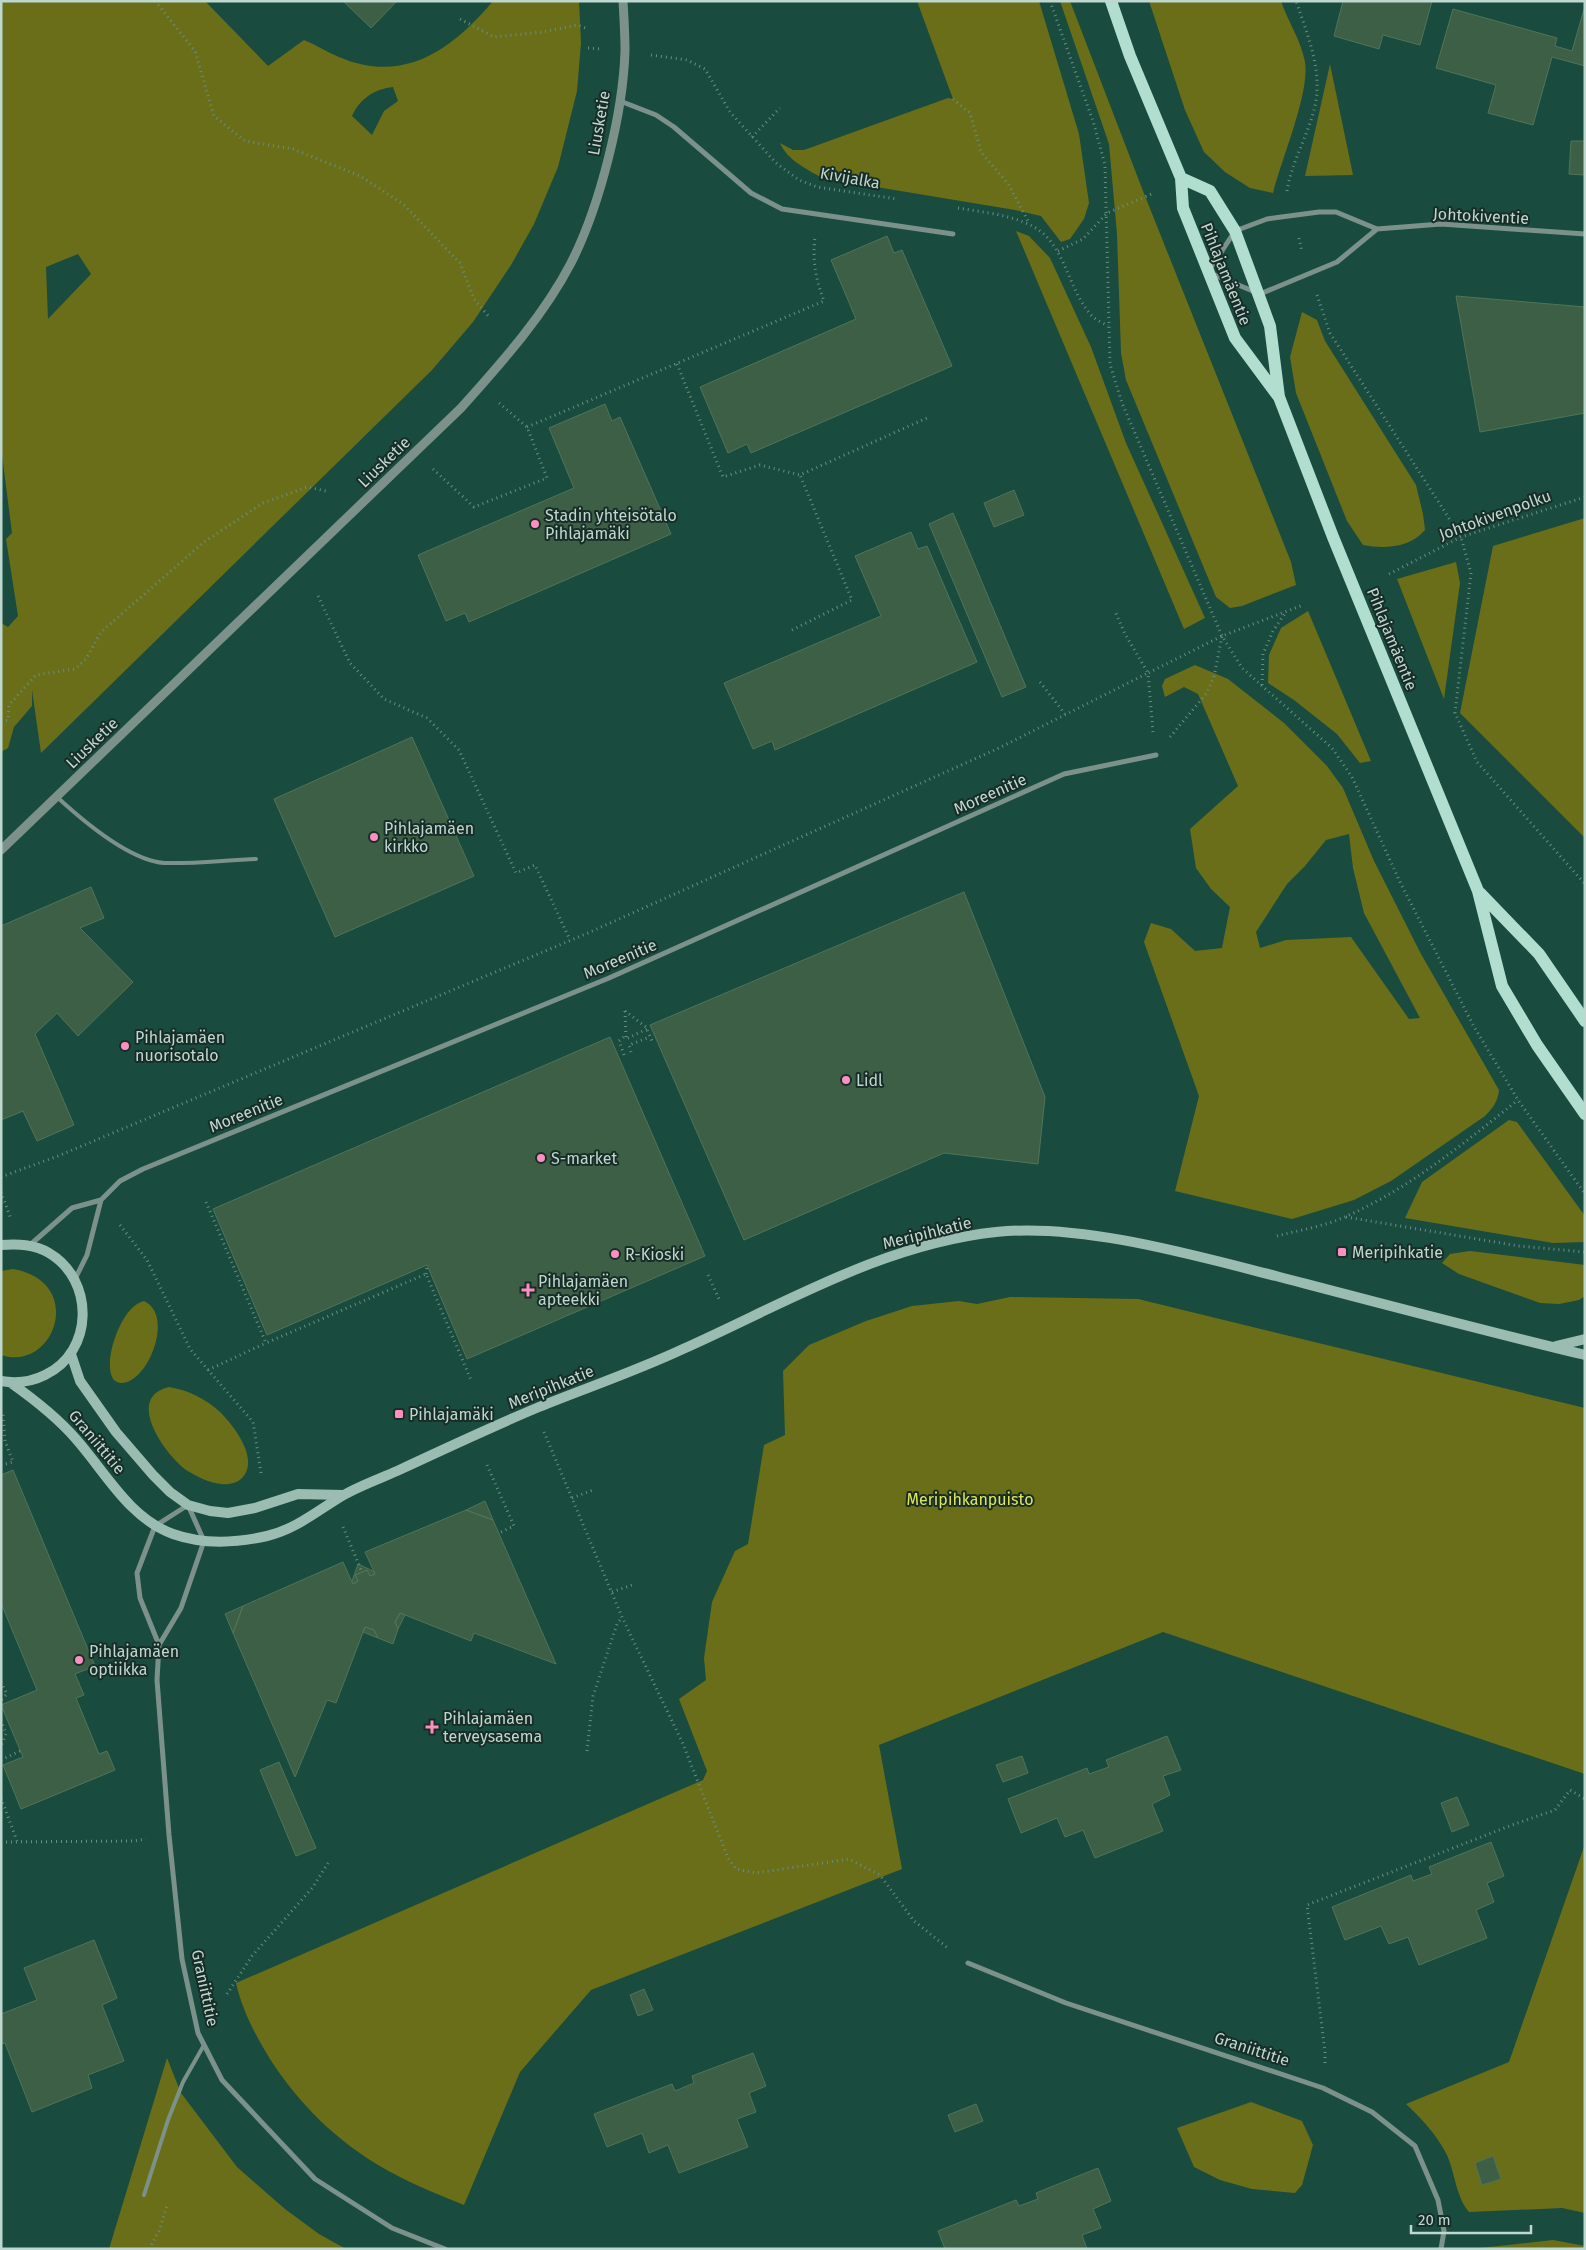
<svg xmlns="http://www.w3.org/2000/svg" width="1586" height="2250" font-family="'Fira Sans',sans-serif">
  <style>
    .green { fill: #6a6e19; fill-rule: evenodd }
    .building { fill: #3c5f46; stroke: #507459 }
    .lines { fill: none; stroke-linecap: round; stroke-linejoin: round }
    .path { stroke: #678e82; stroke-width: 3; stroke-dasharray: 1 4; stroke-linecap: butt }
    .service { stroke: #7b9189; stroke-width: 4 }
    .minor { stroke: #7b9189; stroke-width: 5 }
    .tertiary { stroke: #7b9189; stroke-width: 9 }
    .secondary { stroke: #9bbcb1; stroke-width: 10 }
    .primary { stroke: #b2decf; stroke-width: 12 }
    .poi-dot { fill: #fc8fc1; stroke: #182d27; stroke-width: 2 }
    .labels { text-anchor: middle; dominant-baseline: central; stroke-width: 4; stroke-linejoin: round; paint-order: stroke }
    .street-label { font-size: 16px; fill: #bfd8cf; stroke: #182d27 }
    .poi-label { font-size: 16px; fill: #bfd8cf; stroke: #182d27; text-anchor: start }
    .park-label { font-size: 16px; fill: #e0e755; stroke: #182d27 }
  </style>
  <rect width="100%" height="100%" fill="#194c3e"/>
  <path class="green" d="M1,1H205L268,66L304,40C316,45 327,52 339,57C404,85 453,49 493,1H579L581,43L577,91L558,167L534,224L511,265L473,322L432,370L41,753L32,690V706L14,727L8,748L1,752V623L8,627L18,616L6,539L12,533L1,447ZM393,87L398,101L384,111L372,135L352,116C360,98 375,89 393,87ZM78,254L91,274L48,319L46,267Z
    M917,1H1039L1079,134L1089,203L1084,219L1070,239L1061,242L1041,216L1015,210L822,178C807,169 787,160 780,143L793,150H804L948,98L953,99Z
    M1060,1H1070L1143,191L1291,562L1296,585L1242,606L1230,608L1216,597L1126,380L1121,353L1117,234L1109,144Z
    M1149,1H1281C1288,22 1301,40 1305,62C1310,93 1281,160 1273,193L1250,188L1225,172L1204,152L1185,110Z
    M1330,64L1353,175L1305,176Z
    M1016,231L1029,236L1050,258L1091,347L1126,443L1205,618L1184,629Z
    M1302,312L1317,320L1325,341L1416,485L1423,514L1425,530C1410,548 1384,549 1363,545L1347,521L1296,393L1290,357Z
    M1585,518V838L1460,713L1493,546Z
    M1456,562L1460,583L1444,699L1397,579Z
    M1308,611L1371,761L1360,763L1337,734L1294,700L1268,683L1269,655L1281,628Z
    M1195,665L1228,679L1284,723L1327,766L1343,788L1374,861L1421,954L1499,1090C1498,1101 1493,1108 1485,1116L1391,1181L1354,1200L1292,1219L1175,1191L1199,1096L1144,942L1151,923L1171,929L1195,951L1222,948L1230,907L1211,889L1196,868L1190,829L1238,786L1198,694L1184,687L1165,697L1162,686L1165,679ZM1349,834L1353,868L1364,913L1420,1018L1409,1019L1351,937L1286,940L1260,948L1256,932L1287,884L1305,866L1326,840Z
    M1509,1120L1517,1122L1585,1216V1242L1553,1243L1405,1218L1422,1182Z
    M1470,1251L1585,1265V1296L1579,1300L1559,1304L1540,1303L1459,1274L1442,1263L1450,1254Z
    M13,1269C87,1282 54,1373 1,1355V1271Z
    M1010,1297L1138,1299L1585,1408V1774L1163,1632L879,1745L902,1869L591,1990L520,2072L464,2205C442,2196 419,2187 398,2176C345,2149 302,2109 270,2059C256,2036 242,2010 236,1983L703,1780L707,1771L679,1699L706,1680L704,1658L712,1602L735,1551L748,1544L764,1445L785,1435L783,1371L809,1345L866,1321L912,1306L959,1301L977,1304Z
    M144,1301C177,1316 144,1392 117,1382C99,1374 118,1307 144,1301Z
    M169,1387C188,1390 206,1399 220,1412C234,1426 260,1459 242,1478C237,1483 229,1485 221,1484C209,1483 196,1476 186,1470C165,1455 124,1397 169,1387Z
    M1585,1844V2213L1562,2208L1469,2212C1456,2197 1455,2173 1447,2155C1437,2135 1422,2119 1406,2104L1509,2062Z
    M167,2058L181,2093L237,2167L285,2209L319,2234L346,2249H109Z
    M1251,2102L1302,2121L1313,2145L1302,2185L1295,2193L1252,2189L1220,2180L1194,2167L1177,2128Z
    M1553,2240L1585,2246V2249H1471Z"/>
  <path class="building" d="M343,1H397L371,28Z
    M1343,1H1432L1420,45L1383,35L1379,49L1334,36Z
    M1585,6V66L1552,57L1533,125L1488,113L1496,85L1436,68L1453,9L1557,38L1555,46L1572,51Z
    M1571,141H1585V175L1569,174Z
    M887,236L894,253L902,250L952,366L751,453L747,444L728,453L700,387L856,319L831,260Z
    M1456,296L1585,307V413L1480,432Z
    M605,404L612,421L620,417L671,534L469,622L465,613L446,621L418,555L574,488L549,428Z
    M1014,490L1024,515L994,527L984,503Z
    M953,513L1026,687L1002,697L929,524Z
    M911,532L918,549L927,546L977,662L775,750L772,741L753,749L724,683L881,616L855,556Z
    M412,737L474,876L335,937L274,799Z
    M91,887L104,918L80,928L133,982L78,1036L57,1013L35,1034L74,1125L37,1141L23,1111L1,1120V926Z
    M964,892L1045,1097L1038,1164L944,1153L744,1240L650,1025Z
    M610,1037L705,1256L467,1359L427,1265L267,1335L213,1209Z
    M13,1470L95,1666L75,1674L84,1695L76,1698L99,1754L107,1751L115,1770L21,1809L3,1765L23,1757L1,1705L37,1690L1,1603V1475Z
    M485,1501L493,1520L466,1510Z
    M466,1510L493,1520L556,1664L474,1633L471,1641L400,1613L395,1622L398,1629L393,1644L378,1638L374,1630L365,1627L336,1703L327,1700L295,1777L233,1633L243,1606L343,1562L353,1584L358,1581L355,1575L367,1570L370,1576L375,1574L365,1552Z
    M358,1564L373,1571L375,1574L370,1576L367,1570L355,1575L358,1581L353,1584L352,1581Z
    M243,1606L233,1633L225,1614Z
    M400,1613L405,1615L398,1629L395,1622Z
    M365,1627L374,1630L378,1638L363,1632Z
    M1167,1736L1181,1770L1163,1776L1170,1795L1152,1804L1163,1831L1095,1858L1083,1830L1065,1837L1057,1818L1021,1833L1008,1799L1087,1768L1089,1774L1109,1767L1106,1760Z
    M1022,1756L1028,1773L1003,1782L996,1765Z
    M279,1762L316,1848L296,1856L260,1770Z
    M1457,1797L1469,1825L1452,1832L1441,1803Z
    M1491,1842L1504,1876L1487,1883L1494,1902L1476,1910L1487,1938L1419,1965L1408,1937L1389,1944L1381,1926L1345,1940L1332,1907L1411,1875L1413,1881L1432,1874L1429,1867Z
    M94,1940L117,1998L102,2005L124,2061L88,2075L92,2088L32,2112L5,2043L1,2044V2014L37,2000L24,1968Z
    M644,1989L653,2010L638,2016L630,1995Z
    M753,2053L766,2086L749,2093L756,2112L737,2119L748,2147L679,2173L668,2145L649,2153L642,2133L607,2147L594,2114L672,2084L675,2091L694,2083L692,2076Z
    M976,2104L983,2121L955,2132L948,2115Z
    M1493,2156L1501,2179L1482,2185L1475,2163Z
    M1098,2168L1111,2201L1093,2209L1101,2228L1082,2235L1087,2249H945L938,2231L1016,2200L1019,2206L1038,2199L1036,2193Z"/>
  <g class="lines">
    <path class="path" d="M155,1L195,51L214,116L245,141L293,149L360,176L403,204L460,263L474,299L490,318
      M1050,1L1093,121L1105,165L1110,364L1122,403L1222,636L1242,668L1332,748L1352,777L1400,882L1473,1025L1518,1100L1585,1194
      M460,19L494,37L543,32L577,25L588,29
      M588,48L600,49
      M651,55L687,60L705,69L730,112L776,163L799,180L817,187L897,199
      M953,99L970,113L981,152L1009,185L1029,223
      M752,137L780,108
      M1287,191C1291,164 1307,137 1314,110C1324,74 1308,36 1296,1
      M958,208C981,212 1006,214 1028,224C1066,240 1066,288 1092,316C1096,320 1103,323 1108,326
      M1299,238L1302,252
      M1058,251L1083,239L1107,213L1154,193
      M1317,295L1330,333L1461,537L1471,573L1455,713L1477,762L1585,884
      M677,364L723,477L760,465L800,475L927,418
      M527,427L824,301C816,280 812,260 815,237
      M433,469L474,507L547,478L527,427L499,403
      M1389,574L1461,537L1585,497
      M318,596L350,663L384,699L427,718L459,750L516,873L535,865L570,940
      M792,630L852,600L800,475
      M1040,682L1065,714
      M1262,685L1263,654L1273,631L1286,612
      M1,721L8,720L9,705L36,675L75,669L86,659L101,632L204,542L263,503L307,487L326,491
      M1153,732L1148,673L1222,636L1303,605
      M1170,737L1206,694L1214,677L1222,636
      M625,1011L626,1039L647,1029
      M625,1011L646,1027L653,1043
      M631,1052L629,1045L650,1037
      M624,1055L619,1041L625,1036
      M1,1177L58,1156L588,933L999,748L1148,673L1125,634L1115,611
      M1,1192L11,1219
      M206,1202L266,1343L426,1274L471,1380
      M1346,1217L1519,1246L1585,1252
      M120,1225L147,1260L190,1349L253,1422L261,1473
      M1277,1236C1300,1230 1326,1226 1347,1216C1410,1188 1464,1143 1518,1100
      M426,1274L427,1265
      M708,1275L720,1301
      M208,1370L266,1343
      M544,1432L622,1617L683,1744L728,1858L736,1869L756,1873L849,1859L880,1875L914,1921L949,1949
      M1,1465L13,1462L5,1441L3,1414
      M487,1465L514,1526L499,1533
      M572,1498L593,1490
      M343,1527L362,1572
      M612,1592L632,1585
      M1,1682L7,1694L1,1700
      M1,1720L6,1734L1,1746
      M587,1751L593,1696L617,1624L622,1617
      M1,1760L20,1751
      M1,1798L17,1841
      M1,1842L134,1841L146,1839
      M227,1994L252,1956L313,1887L328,1863
      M1325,2063V2052L1307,1905L1512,1825L1555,1810L1570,1790L1585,1799
      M149,2249L160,2229L167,2205"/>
    <path class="service" d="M57,797C82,820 128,860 164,863C194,864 226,860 256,859
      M144,2195L168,2120L183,2082L204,2045"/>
    <path class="minor" d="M620,101L656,115L674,127L751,193L782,209L953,234
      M1210,269L1235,231L1267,219L1319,212H1336L1377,229L1441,224L1585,234
      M1212,274L1260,294L1337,262L1377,229
      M30,1245L72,1208L101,1200L120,1181L143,1169L609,978L1064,774L1156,755
      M75,1279L87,1255L101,1200
      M159,1645L181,1608L204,1541L188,1505L155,1526L137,1573L140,1598L159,1645L157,1680L169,1835L182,1959L198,2033L222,2080L315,2179L392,2228L445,2249
      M968,1963L1066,2003L1323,2088L1372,2112L1415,2146L1438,2200L1444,2231L1441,2249"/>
    <path class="tertiary" d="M1,850L461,408C501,363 543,317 571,263C600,206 623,114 625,51C625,34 624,18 623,1"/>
    <path class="secondary" d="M1,1245C18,1244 34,1244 49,1253C95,1280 94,1352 45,1375C31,1382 18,1384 1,1381
      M1556,1346L1585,1339
      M71,1354L80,1381L116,1432L153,1475L170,1492L188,1505L210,1511L228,1513L255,1508L298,1494L343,1495
      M11,1383C35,1400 57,1417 76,1439C106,1473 129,1518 173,1534C204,1545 236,1543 267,1536C296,1529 317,1511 342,1496C359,1486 379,1479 397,1471C444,1449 491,1427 539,1407C586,1388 636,1371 683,1349C784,1304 883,1244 996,1232C1081,1223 1193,1255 1276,1276C1379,1303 1481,1330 1585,1355"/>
    <path class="primary" d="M1111,1L1130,56L1181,178L1183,208L1235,338L1278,396
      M1181,178L1210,191L1235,231L1270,326L1279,397L1333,537L1478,891L1502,986L1537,1045L1585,1114
      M1480,893L1539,954L1585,1021"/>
  </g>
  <g class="poi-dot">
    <circle cx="535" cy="524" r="5"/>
    <circle cx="374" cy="837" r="5"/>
    <circle cx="125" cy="1046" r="5"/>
    <circle cx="846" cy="1080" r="5"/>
    <circle cx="541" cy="1158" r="5"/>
    <rect x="1337" y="1247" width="10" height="10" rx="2.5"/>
    <circle cx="615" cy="1254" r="5"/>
    <path d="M525.5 1282.5h5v5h5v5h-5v5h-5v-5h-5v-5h5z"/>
    <rect x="394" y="1409" width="10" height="10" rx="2.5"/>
    <circle cx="79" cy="1660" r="5"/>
    <path d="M429.5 1719.5h5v5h5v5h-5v5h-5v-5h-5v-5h5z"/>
  </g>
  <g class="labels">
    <g class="street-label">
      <text transform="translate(599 123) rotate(-80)">Liusketie</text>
      <text transform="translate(850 178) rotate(10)">Kivijalka</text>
      <text transform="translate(1481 216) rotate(3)">Johtokiventie</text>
      <text transform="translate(1226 274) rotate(68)">Pihlajamäentie</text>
      <text transform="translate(384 462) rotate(-44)">Liusketie</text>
      <text transform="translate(1495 515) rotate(-20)">Johtokivenpolku</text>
      <text transform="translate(1392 639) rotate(68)">Pihlajamäentie</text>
      <text transform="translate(92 743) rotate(-44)">Liusketie</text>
      <text transform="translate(990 794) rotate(-24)">Moreenitie</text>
      <text transform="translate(620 959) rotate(-23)">Moreenitie</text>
      <text transform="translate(246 1113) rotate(-22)">Moreenitie</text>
      <text transform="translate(927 1233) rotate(-14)">Meripihkatie</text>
      <text transform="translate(551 1387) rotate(-22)">Meripihkatie</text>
      <text transform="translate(97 1442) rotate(50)">Graniittitie</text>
      <text transform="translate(205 1988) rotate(78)">Graniittitie</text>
      <text transform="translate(1252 2049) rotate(18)">Graniittitie</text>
    </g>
    <g class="poi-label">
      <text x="545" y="515">Stadin yhteisötalo<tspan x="545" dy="18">Pihlajamäki</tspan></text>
      <text x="384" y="828">Pihlajamäen<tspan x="384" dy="18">kirkko</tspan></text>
      <text x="135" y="1037">Pihlajamäen<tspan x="135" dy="18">nuorisotalo</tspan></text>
      <text x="856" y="1080">Lidl</text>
      <text x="551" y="1158">S-market</text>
      <text x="1352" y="1252">Meripihkatie</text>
      <text x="625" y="1254">R-Kioski</text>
      <text x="538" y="1281">Pihlajamäen<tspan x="538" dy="18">apteekki</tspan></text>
      <text x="409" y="1414">Pihlajamäki</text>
      <text x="89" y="1651">Pihlajamäen<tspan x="89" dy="18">optiikka</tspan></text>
      <text x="443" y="1718">Pihlajamäen<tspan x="443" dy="18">terveysasema</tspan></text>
    </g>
    <g class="park-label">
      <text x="970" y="1499">Meripihkanpuisto</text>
    </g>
  </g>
  <rect width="1586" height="2250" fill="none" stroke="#bfd8cf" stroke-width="5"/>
  <path d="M1411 2225v8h120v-8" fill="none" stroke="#bfd8cf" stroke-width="2.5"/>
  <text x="1418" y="2225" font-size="15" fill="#bfd8cf" stroke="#182d27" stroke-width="4" paint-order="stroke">20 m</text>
</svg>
